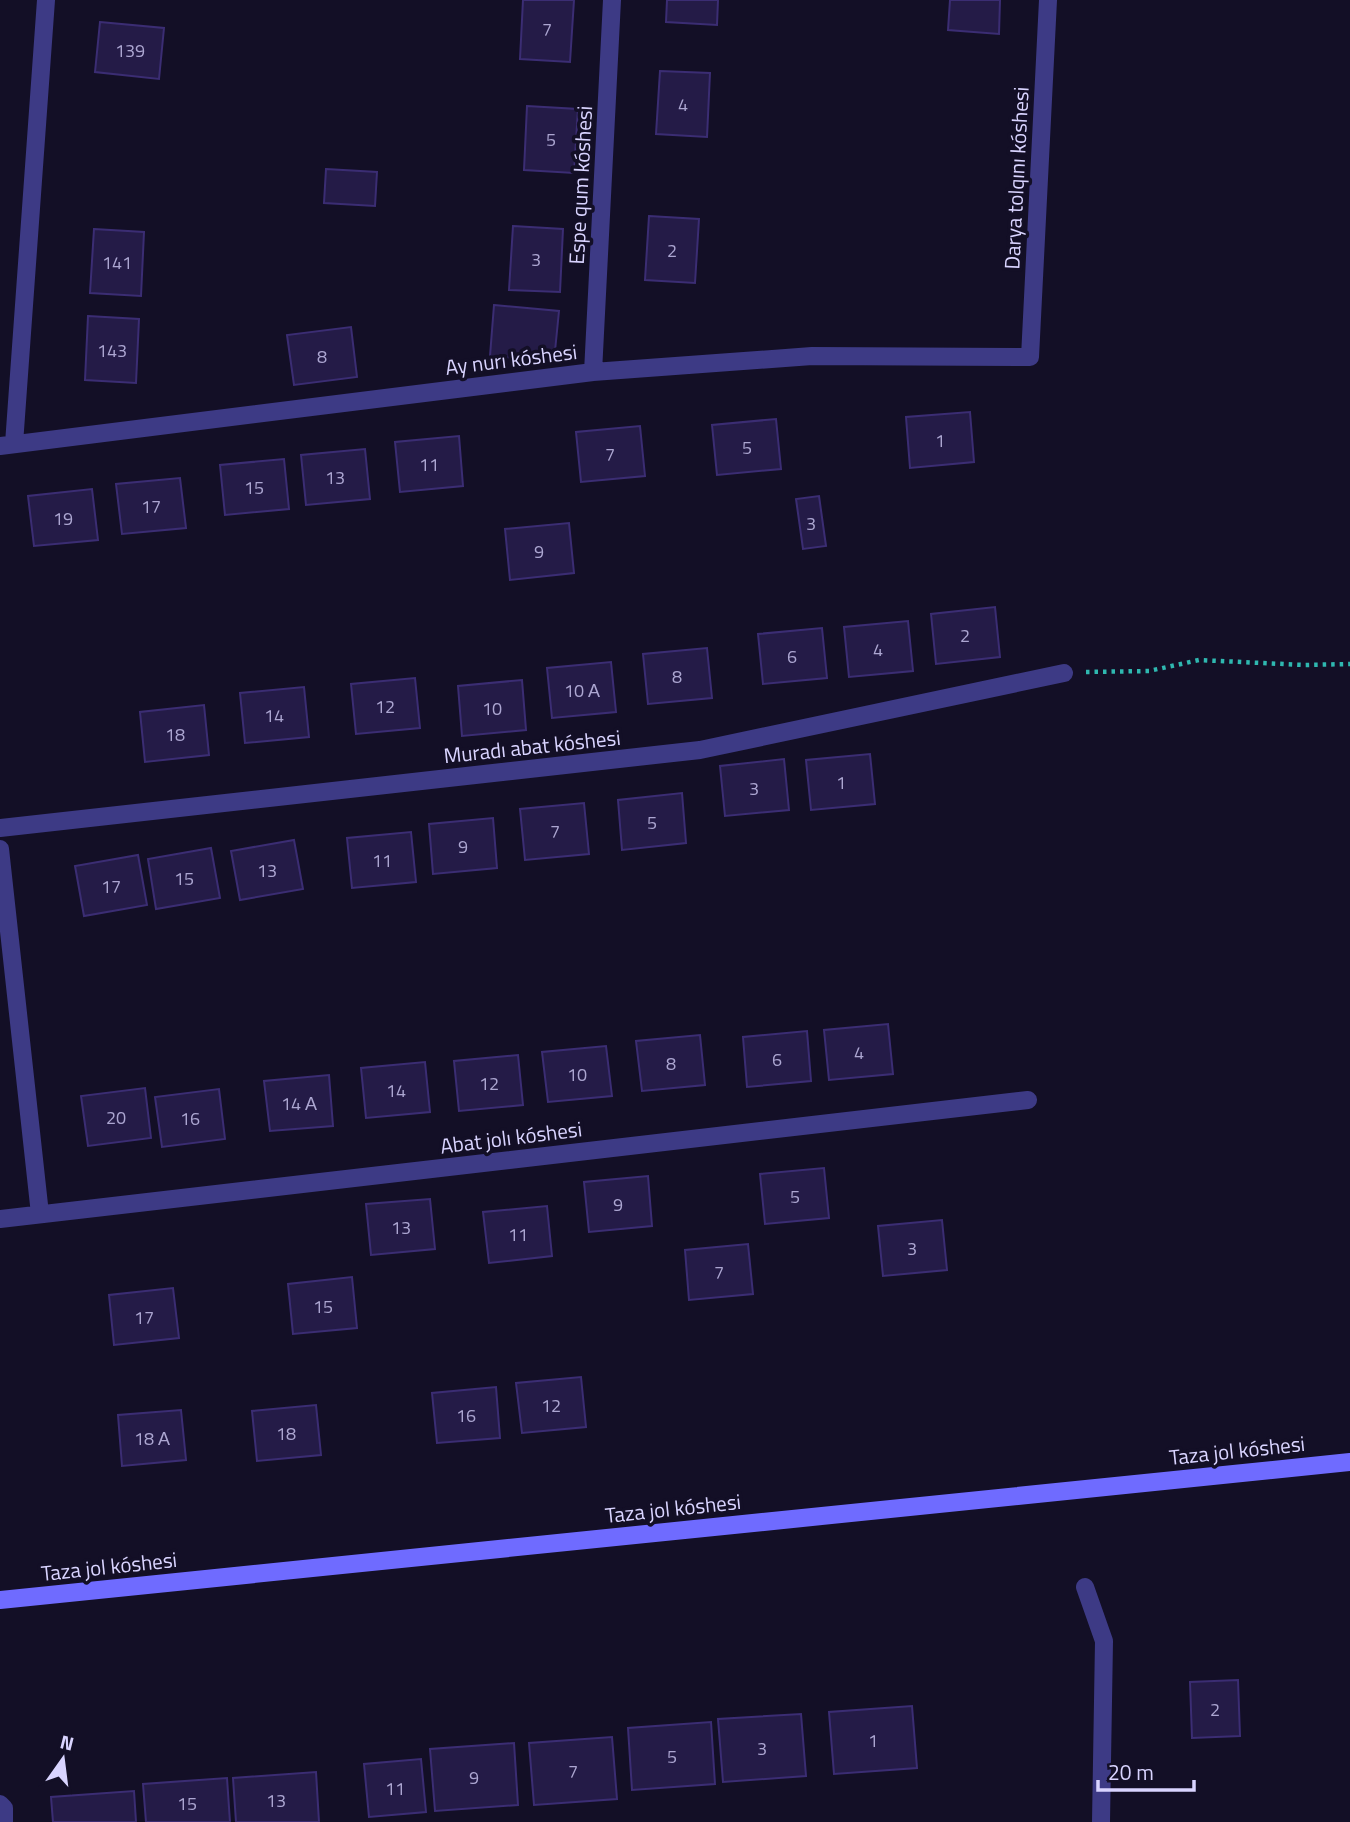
<svg xmlns="http://www.w3.org/2000/svg" width="1350" height="1822" font-family="'Titillium Web',sans-serif">
  <style>
    .building { fill: #241b47; stroke: #3b2d73; stroke-width: 2 }
    .lines { fill: none; stroke-linecap: round; stroke-linejoin: round }
    .path { stroke: #2fb8b0; stroke-width: 4.5; stroke-dasharray: 3.5 5; stroke-linecap: butt }
    .minor { stroke: #3d3a85; stroke-width: 18 }
    .secondary { stroke: #6f6bff; stroke-width: 18 }
    .labels { text-anchor: middle; dominant-baseline: central; stroke-width: 7; stroke-linejoin: round; paint-order: stroke }
    .number-label { font-size: 18px; fill: #aca6d1 }
    .street-label { font-size: 21px; fill: #d9d4ff; stroke: #130f26 }
  </style>
  <rect width="100%" height="100%" fill="#130f26"/>
  <path class="building" d="M523,0H574L570,62L520,59Z
    M667,0H718L717,25L666,22Z
    M950,0H1000L999,34L948,30Z
    M100,22L164,28L159,79L95,72Z
    M660,71L710,73L707,137L656,134Z
    M527,106L578,109L574,173L524,170Z
    M326,169L377,172L375,206L324,203Z
    M649,216L699,219L695,283L645,280Z
    M513,226L563,229L560,292L509,290Z
    M94,229L144,232L141,296L90,293Z
    M494,305L559,311L554,361L490,356Z
    M88,316L139,319L136,383L85,380Z
    M351,327L357,377L294,385L287,335Z
    M970,412L974,462L910,468L906,417Z
    M776,419L781,469L717,475L712,425Z
    M640,426L645,476L581,482L576,432Z
    M459,436L463,486L400,492L395,442Z
    M365,449L370,499L306,505L301,455Z
    M284,459L289,509L225,515L220,465Z
    M180,478L186,528L122,534L116,484Z
    M92,489L98,540L34,546L28,496Z
    M819,496L826,546L803,549L796,499Z
    M569,523L574,573L510,580L505,529Z
    M995,607L1000,657L936,664L931,614Z
    M908,621L913,671L849,677L844,627Z
    M822,628L827,678L763,684L758,634Z
    M707,648L712,698L648,704L643,654Z
    M611,662L616,712L552,718L547,668Z
    M415,678L420,728L356,734L351,684Z
    M522,680L526,730L462,736L458,686Z
    M304,687L309,737L245,743L240,693Z
    M204,705L209,755L145,762L140,712Z
    M870,754L875,804L811,810L806,760Z
    M784,759L789,810L725,816L720,766Z
    M682,793L686,843L622,850L618,800Z
    M584,803L589,854L525,860L520,809Z
    M493,818L497,868L433,874L429,824Z
    M411,832L416,882L352,888L347,838Z
    M294,840L303,889L240,900L231,851Z
    M211,848L220,898L156,909L148,859Z
    M138,855L147,905L84,916L75,866Z
    M888,1024L893,1074L829,1080L824,1030Z
    M807,1031L811,1081L747,1087L743,1037Z
    M700,1035L705,1085L642,1091L636,1041Z
    M606,1046L612,1096L548,1102L542,1052Z
    M518,1055L523,1105L459,1111L454,1061Z
    M425,1062L430,1112L366,1118L361,1068Z
    M329,1075L333,1126L270,1131L264,1081Z
    M145,1088L151,1138L88,1146L81,1096Z
    M219,1089L225,1139L162,1147L155,1097Z
    M824,1168L829,1218L765,1224L760,1174Z
    M648,1176L652,1226L589,1232L584,1182Z
    M430,1199L435,1249L371,1255L366,1204Z
    M547,1206L552,1256L489,1263L483,1212Z
    M942,1220L947,1270L883,1276L878,1226Z
    M748,1244L753,1294L689,1300L685,1250Z
    M352,1277L357,1328L293,1334L288,1284Z
    M173,1288L179,1338L114,1345L109,1295Z
    M581,1377L586,1427L522,1433L516,1383Z
    M496,1387L500,1438L437,1443L432,1393Z
    M316,1405L321,1455L257,1461L252,1411Z
    M181,1410L186,1460L122,1466L118,1415Z
    M1238,1680L1240,1736L1192,1738L1190,1682Z
    M912,1706L917,1768L834,1774L829,1712Z
    M801,1714L806,1776L723,1782L718,1719Z
    M711,1722L715,1784L632,1790L628,1728Z
    M612,1737L617,1799L534,1805L529,1743Z
    M514,1743L518,1805L435,1811L430,1749Z
    M421,1759L426,1812L369,1817L364,1764Z
    M316,1772L319,1822H236L233,1778Z
    M227,1778L230,1822H146L143,1784Z
    M134,1791L136,1822H53L51,1797Z"/>
  <g class="lines">
    <path class="path" d="M1086,672L1149,671L1199,660L1304,665L1350,664"/>
    <path class="minor" d="M593,372L612,0
      M14,444L46,0
      M0,446L593,372L812,356L1030,357L1048,0
      M0,828L700,750L1064,673
      M0,849L40,1214
      M0,1219L1028,1100
      M1085,1587L1104,1641L1101,1822
      M0,1804L4,1808V1822"/>
    <path class="secondary" d="M0,1600L1350,1462"/>
  </g>
  <g class="labels">
    <g class="number-label">
      <text x="547" y="29">7</text>
      <text x="130" y="50">139</text>
      <text x="683" y="104">4</text>
      <text x="551" y="139">5</text>
      <text x="672" y="250">2</text>
      <text x="536" y="259">3</text>
      <text x="117" y="262">141</text>
      <text x="112" y="350">143</text>
      <text x="322" y="356">8</text>
      <text x="940" y="440">1</text>
      <text x="747" y="447">5</text>
      <text x="610" y="454">7</text>
      <text x="429" y="464">11</text>
      <text x="335" y="477">13</text>
      <text x="254" y="487">15</text>
      <text x="151" y="506">17</text>
      <text x="63" y="518">19</text>
      <text x="811" y="523">3</text>
      <text x="539" y="551">9</text>
      <text x="965" y="635">2</text>
      <text x="878" y="649">4</text>
      <text x="792" y="656">6</text>
      <text x="677" y="676">8</text>
      <text x="582" y="690">10 А</text>
      <text x="385" y="706">12</text>
      <text x="492" y="708">10</text>
      <text x="274" y="715">14</text>
      <text x="175" y="734">18</text>
      <text x="841" y="782">1</text>
      <text x="754" y="788">3</text>
      <text x="652" y="822">5</text>
      <text x="555" y="831">7</text>
      <text x="463" y="846">9</text>
      <text x="382" y="860">11</text>
      <text x="267" y="870">13</text>
      <text x="184" y="878">15</text>
      <text x="111" y="886">17</text>
      <text x="859" y="1052">4</text>
      <text x="777" y="1059">6</text>
      <text x="671" y="1063">8</text>
      <text x="577" y="1074">10</text>
      <text x="489" y="1083">12</text>
      <text x="396" y="1090">14</text>
      <text x="299" y="1103">14 А</text>
      <text x="116" y="1117">20</text>
      <text x="190" y="1118">16</text>
      <text x="795" y="1196">5</text>
      <text x="618" y="1204">9</text>
      <text x="401" y="1227">13</text>
      <text x="518" y="1234">11</text>
      <text x="912" y="1248">3</text>
      <text x="719" y="1272">7</text>
      <text x="323" y="1306">15</text>
      <text x="144" y="1317">17</text>
      <text x="551" y="1405">12</text>
      <text x="466" y="1415">16</text>
      <text x="286" y="1433">18</text>
      <text x="152" y="1438">18 А</text>
      <text x="1215" y="1709">2</text>
      <text x="873" y="1740">1</text>
      <text x="762" y="1748">3</text>
      <text x="672" y="1756">5</text>
      <text x="573" y="1771">7</text>
      <text x="474" y="1777">9</text>
      <text x="395" y="1788">11</text>
      <text x="276" y="1800">13</text>
      <text x="187" y="1803">15</text>
    </g>
    <g class="street-label">
      <text transform="translate(1016 178) rotate(-87)">Darya tolqını kóshesi</text>
      <text transform="translate(580 185) rotate(-87)">Espe qum kóshesi</text>
      <text transform="translate(511 359) rotate(-7)">Ay nurı kóshesi</text>
      <text transform="translate(532 746) rotate(-6)">Muradı abat kóshesi</text>
      <text transform="translate(511 1137) rotate(-7)">Abat jolı kóshesi</text>
      <text transform="translate(1237 1450) rotate(-6)">Taza jol kóshesi</text>
      <text transform="translate(673 1508) rotate(-6)">Taza jol kóshesi</text>
      <text transform="translate(109 1566) rotate(-6)">Taza jol kóshesi</text>
    </g>
  </g>
  <g transform="translate(63 1759) rotate(14)" stroke="#130f26" stroke-width="5" paint-order="stroke">
  <path d="M0-5L12 26L0 18L-12 26Z" fill="#d9d4ff"/>
  <text y="-10" font-size="19" font-weight="bold" text-anchor="middle" fill="#d9d4ff">N</text>
  </g>
  <path d="M1098 1780v10h96v-10" fill="none" stroke="#d9d4ff" stroke-width="3.5"/>
  <text x="1108" y="1780" font-size="21" fill="#d9d4ff" stroke="#130f26" stroke-width="5" paint-order="stroke">20 m</text>
</svg>
